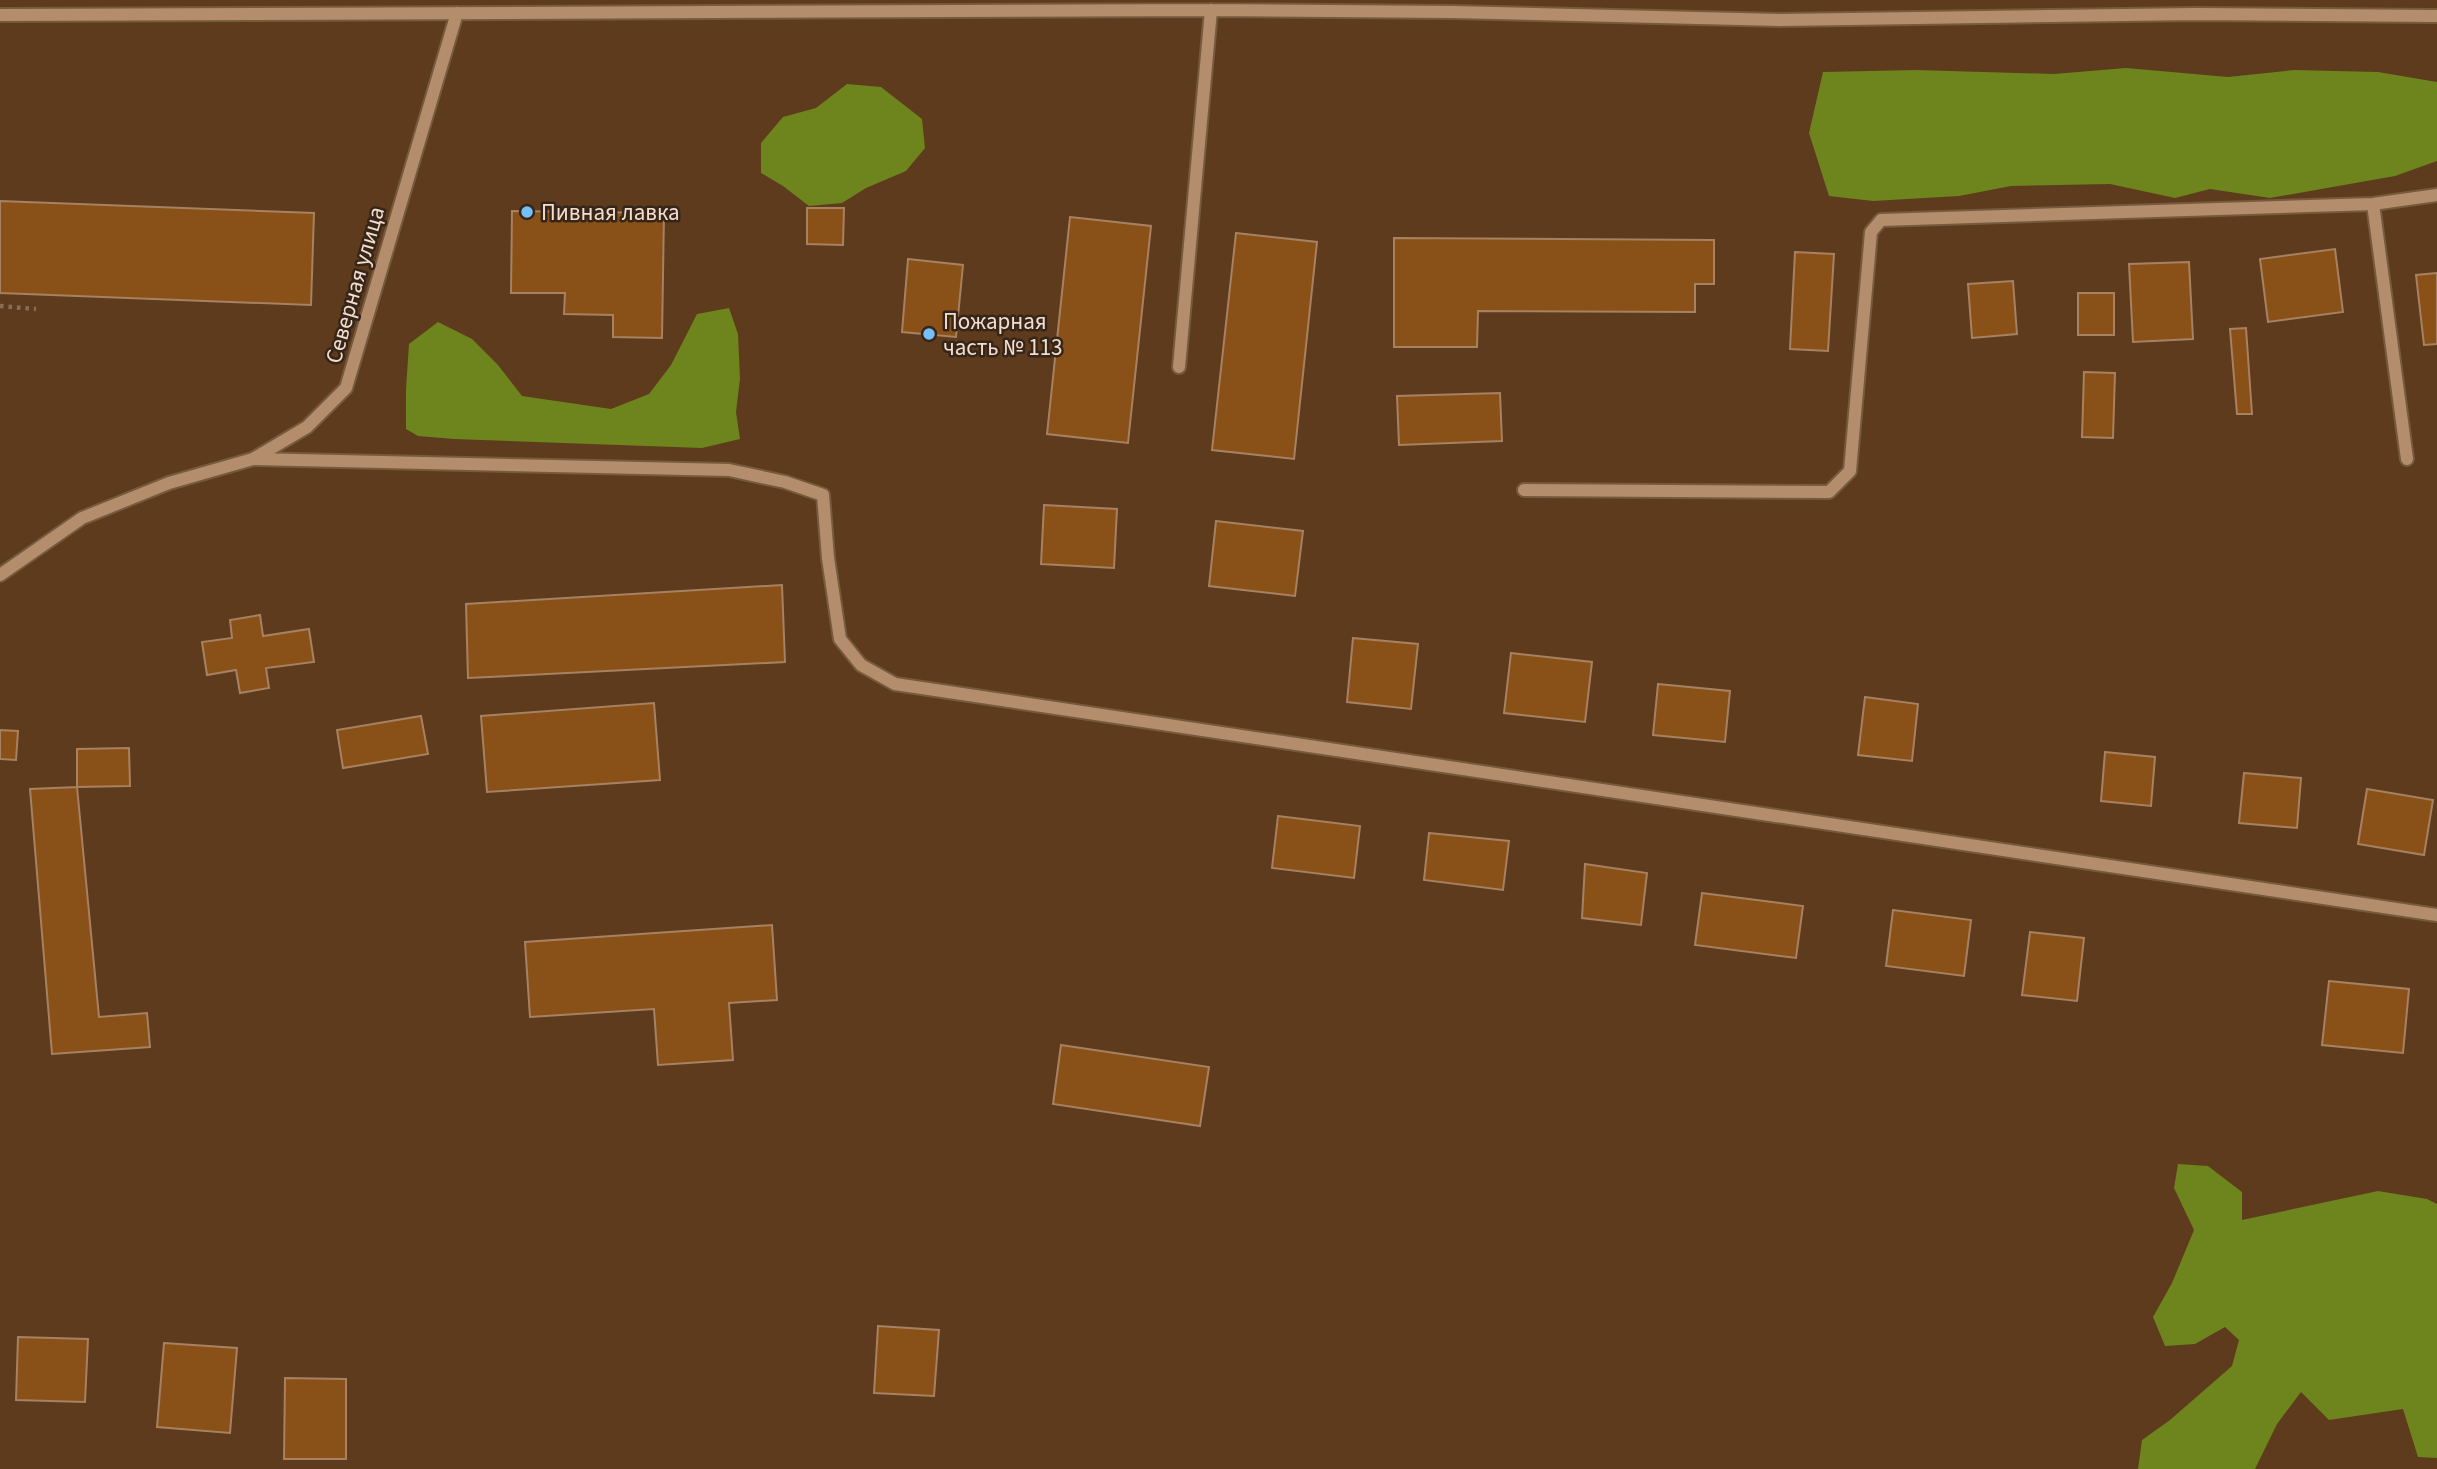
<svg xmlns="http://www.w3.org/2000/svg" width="2437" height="1469" font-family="'Source Sans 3',sans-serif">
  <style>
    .forest { fill: #6e841d }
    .building { fill: #895117; stroke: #a78161; stroke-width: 2 }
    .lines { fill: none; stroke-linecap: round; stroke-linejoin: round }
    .minor-casing { stroke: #765a3e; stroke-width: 16 }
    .path { stroke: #8b6d52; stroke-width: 4.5; stroke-dasharray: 3.5 5; stroke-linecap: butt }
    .minor { stroke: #b48d6d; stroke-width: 12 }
    .poi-dot { fill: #75c0f6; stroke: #362619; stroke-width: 2.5 }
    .labels { text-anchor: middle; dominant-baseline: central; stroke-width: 5; stroke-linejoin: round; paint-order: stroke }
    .poi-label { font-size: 23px; fill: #f3decd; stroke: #362619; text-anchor: start }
    .street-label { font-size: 23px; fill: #f3decd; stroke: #362619 }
  </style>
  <rect width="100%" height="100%" fill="#5d3b1c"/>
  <path class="forest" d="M2126,68L2228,77L2294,70L2378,72L2437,82V161L2395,176L2270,198L2210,189L2175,198L2110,184L2011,186L1959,196L1873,201L1829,196L1809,133L1823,72L1916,70L2054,74Z
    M847,84L881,87L922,119L925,148L906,171L866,188L842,203L809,206L783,186L761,173V143L783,117L816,108Z
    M729,308L738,334L740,379L736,412L740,439L702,448L454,439L418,436L406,429V389L409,344L438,322L472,339L498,365L522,396L611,409L649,394L671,365L697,314Z
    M2178,1164L2208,1166L2242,1192V1220L2378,1191L2427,1199L2437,1204V1458L2418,1457L2403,1409L2329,1420L2301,1392L2277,1424L2255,1469H2138L2142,1440L2170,1420L2232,1366L2239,1340L2225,1327L2195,1344L2165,1346L2153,1317L2172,1283L2194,1230L2174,1188Z"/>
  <path class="building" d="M0,201L314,213L311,305L0,293Z
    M807,208H844L843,245L807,244Z
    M512,211L664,213L662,338L613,337V315L564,314L565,293H511Z
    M1070,217L1151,226L1128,443L1047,434Z
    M1236,233L1317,242L1294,459L1212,450Z
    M1394,238L1714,240V284H1695V312L1478,311L1477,347H1394Z
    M2335,249L2343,312L2268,322L2260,259Z
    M1795,252L1834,254L1828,351L1790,349Z
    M908,259L963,265L956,337L902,332Z
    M2189,262L2193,339L2133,342L2129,264Z
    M2437,273V344L2424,345L2416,275Z
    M2013,281L2017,334L1972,338L1968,284Z
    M2078,293H2114V335H2078Z
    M2246,328L2252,414H2237L2230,329Z
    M2084,372L2115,373L2113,438L2082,437Z
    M1500,393L1502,441L1399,445L1397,396Z
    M1044,505L1117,509L1114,568L1041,564Z
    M1216,521L1303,531L1295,596L1209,586Z
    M782,585L785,662L468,678L466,604Z
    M260,615L263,636L309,629L314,662L266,668L269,688L240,693L236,670L207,675L202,642L232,638L230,620Z
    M1353,638L1418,644L1411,709L1347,702Z
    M1511,653L1592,662L1585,722L1504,713Z
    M1658,684L1730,691L1725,742L1653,735Z
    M1865,697L1918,704L1912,761L1858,755Z
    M654,703L660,780L487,792L481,716Z
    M421,716L428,754L343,768L337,730Z
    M0,730L18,731L16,760L0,759Z
    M129,748L130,786L77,787V749Z
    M2105,752L2155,757L2151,806L2101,801Z
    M2244,773L2301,778L2297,828L2239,823Z
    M77,787L99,1017L147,1013L150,1047L52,1054L30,789Z
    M2367,789L2433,800L2424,855L2358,844Z
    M1278,816L1360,826L1354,878L1272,868Z
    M1429,833L1509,841L1503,890L1424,880Z
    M1585,864L1647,873L1641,925L1582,918Z
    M1702,893L1803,906L1796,958L1695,945Z
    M1893,910L1971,920L1964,976L1886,966Z
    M772,925L777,1000L729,1003L733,1060L658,1065L654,1009L530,1017L525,942Z
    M2030,932L2084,938L2077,1001L2022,995Z
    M2329,981L2409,989L2403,1053L2322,1045Z
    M1061,1045L1209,1067L1200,1126L1053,1104Z
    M878,1326L939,1330L934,1396L874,1393Z
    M18,1337L88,1339L85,1402L16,1400Z
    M164,1343L237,1348L230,1433L157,1427Z
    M285,1378L346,1379V1459H284Z"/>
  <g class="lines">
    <g class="minor-casing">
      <path id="minor" d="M0,15L1211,10L1453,12L1781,20L2196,14L2437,16
        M2373,204L2407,459
        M1179,367L1211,10
        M253,459L729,470L785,482L823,495L828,558L840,639L861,665L895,684L2437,915
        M1524,490L1829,492L1850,471L1871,232L1881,220L2373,204L2437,195
        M0,575L82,518L169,483L253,459L307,427L346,388L457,13"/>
    </g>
    <path class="path" d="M0,306L36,309"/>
    <use href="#minor" class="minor"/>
  </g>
  <g class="poi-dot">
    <circle cx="527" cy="212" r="7"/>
    <circle cx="929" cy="334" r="7"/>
  </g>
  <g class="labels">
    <g class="poi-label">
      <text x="541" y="212">Пивная лавка</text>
      <text x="943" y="321">Пожарная<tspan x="943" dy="26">часть № 113</tspan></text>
    </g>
    <g class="street-label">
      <text transform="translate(355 285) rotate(-74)">Северная улица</text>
    </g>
  </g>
</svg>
